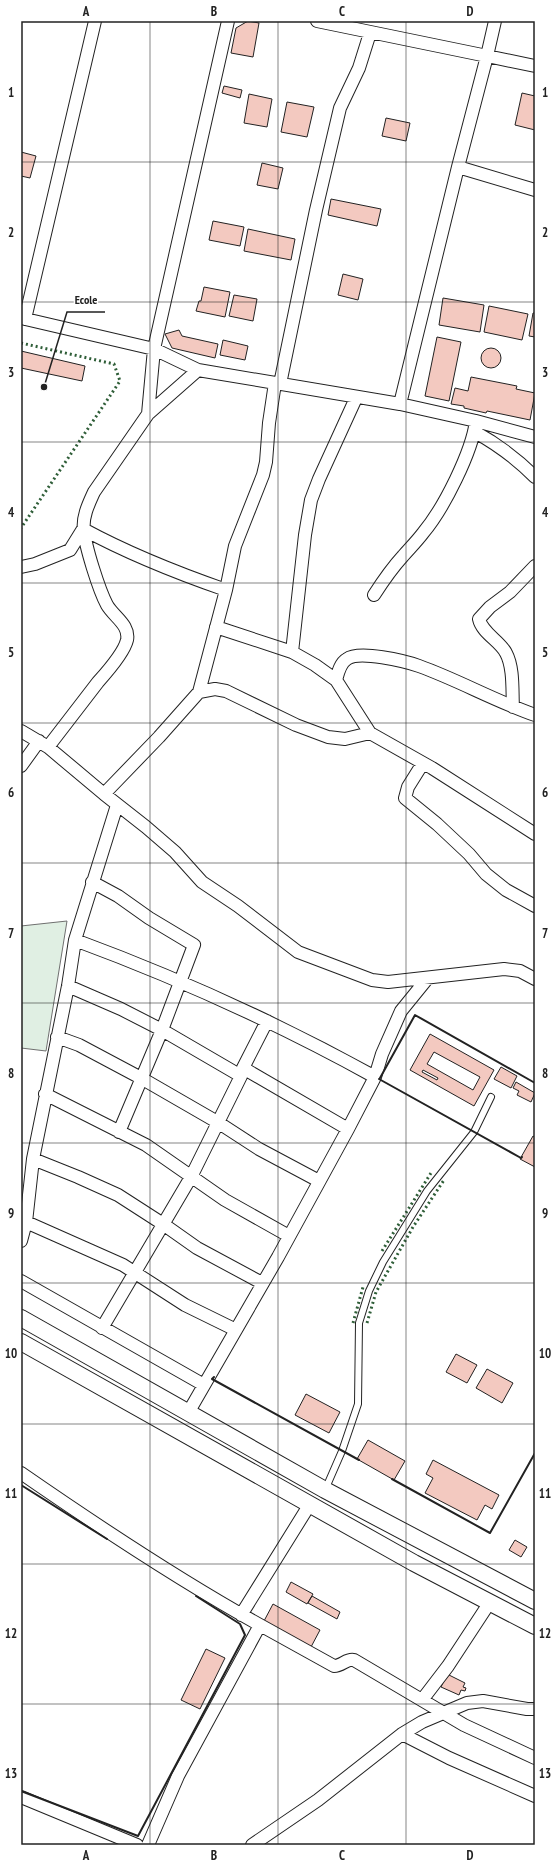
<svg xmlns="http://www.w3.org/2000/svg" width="556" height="1866" font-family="'PT Sans Narrow',sans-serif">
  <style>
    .green { fill: #e0efe3; stroke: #6f6f6f }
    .building { fill: #f3c9c0; stroke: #222; fill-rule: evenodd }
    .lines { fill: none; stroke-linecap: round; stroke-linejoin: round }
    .service-casing { stroke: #222; stroke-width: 8 }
    .minor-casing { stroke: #222; stroke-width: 14 }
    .tertiary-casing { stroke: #222; stroke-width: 18 }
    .service { stroke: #fff; stroke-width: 6 }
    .minor { stroke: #fff; stroke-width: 12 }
    .tertiary { stroke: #fff; stroke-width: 16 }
    .hedge { stroke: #2f5e38; stroke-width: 3; stroke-dasharray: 2 3; stroke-linecap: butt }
    .wall { stroke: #222; stroke-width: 2 }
    .grid { fill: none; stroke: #222; stroke-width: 1; stroke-opacity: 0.55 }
    .leader { fill: none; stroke: #222; stroke-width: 1.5 }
    .callout-dot { fill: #222; stroke: #fff; stroke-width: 1.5 }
    .callout-label { font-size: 12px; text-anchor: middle; font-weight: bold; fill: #222; stroke: #fff; stroke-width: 3; stroke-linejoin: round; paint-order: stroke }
    .neatline { fill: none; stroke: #222; stroke-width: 1.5 }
    .grid-label { font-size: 13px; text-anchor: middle; font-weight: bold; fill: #222 }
  </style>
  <rect width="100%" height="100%" fill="#fff"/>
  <path class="green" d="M67,921L46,1051L21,1048V926Z"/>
  <path class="building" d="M248,21L259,23L253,57L231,53L236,28Z
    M224,86L242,90L240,98L222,93Z
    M522,93L535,96V130L515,125Z
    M249,94L272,99L267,127L244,123Z
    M287,102L314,107L307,137L281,132Z
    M386,118L410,123L406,141L382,136Z
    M21,152L36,156L30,178L21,176Z
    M262,163L283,168L278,189L257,185Z
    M331,199L381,209L377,226L328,215Z
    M213,221L244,227L240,246L209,240Z
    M248,229L295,239L291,260L244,251Z
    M343,274L363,279L358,300L338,295Z
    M204,287L230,292L225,317L196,311L199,301H201Z
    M234,295L257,299L253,321L229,316Z
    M443,298L484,305L480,332L439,325Z
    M489,306L528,314L522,340L484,332Z
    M533,313H535V337L529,336Z
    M179,330L182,336L218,344L215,358L172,348L165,334Z
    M437,337L461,342L449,401L425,396Z
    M223,340L248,346L245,360L220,355Z
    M481 358a10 10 0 1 1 20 0a10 10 0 1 1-20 0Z
    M21,351L85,366L82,381L21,368Z
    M471,377L517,386L516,389L535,393L530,420L487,411L486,413L464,408V406L451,404L455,388L468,391Z
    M430,1034L494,1070L474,1106L410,1070ZM434,1052L480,1077L473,1090L427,1064ZM423,1070L438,1078L437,1080L422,1072Z
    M501,1067L517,1076L511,1088L494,1079Z
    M516,1082L535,1093L531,1102L517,1095L519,1091L513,1088Z
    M533,1136L535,1137V1167L520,1159Z
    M456,1354L477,1365L467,1383L446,1372Z
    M487,1369L513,1383L502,1403L476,1388Z
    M306,1394L340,1412L329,1433L295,1415Z
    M368,1440L405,1461L394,1480L357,1459Z
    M433,1460L499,1495L492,1509L485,1505L477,1520L425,1493L433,1478L426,1474Z
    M515,1540L527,1547L521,1557L509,1550Z
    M291,1582L313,1594L307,1604L286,1592Z
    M312,1596L340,1612L337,1619L308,1603Z
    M273,1604L320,1630L311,1647L264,1621Z
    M206,1649L225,1658L200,1709L181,1700Z
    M447,1674L465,1683L463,1687L466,1688L465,1691L461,1690L459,1695L441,1687Z"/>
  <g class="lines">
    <g class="service-casing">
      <path id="service" d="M325,1490L342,1451L358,1404L359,1323L369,1291L383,1262L427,1191L474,1132L491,1097"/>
    </g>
    <g class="minor-casing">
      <path id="minor" d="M317,21L487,56L495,21
        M458,167L535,190
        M21,318L154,349L198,370L400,404L476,421L535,437
        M25,319L95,21
        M280,384L316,210L340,108L359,68L370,33
        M400,404L458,167L487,56L535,66
        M148,414L198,370
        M475,432C497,444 517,459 535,477
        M21,567L35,564L70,550L83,529C129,554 177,573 226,590
        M374,595C383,581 392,568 403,556C410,548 417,541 423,533C444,508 472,452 476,421
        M216,627L292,652L315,665L336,680L370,733L432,768L535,834
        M292,652L305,535L311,500L319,479L356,398
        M336,680C338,673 340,663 347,659C359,650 405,661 419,666C458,680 495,701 535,715
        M199,692L215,689L226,691L296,725L328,737L345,739L370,733
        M513,707C512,691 514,668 506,653C500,641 482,633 479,619L490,607L510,592L535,566
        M21,731L48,747L104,794L146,827L175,852L202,882L238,906L298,952L372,980L388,982L504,969L520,971L535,979
        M48,747C65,725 81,704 98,682C107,672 124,653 127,640C130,625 114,617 107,605C99,590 85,546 84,530C82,517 89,503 94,492L148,414L154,349L228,21
        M423,763L408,787L405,798L437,824L469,854L486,874L506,890L535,906
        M21,766L39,741
        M104,794L159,737L199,692L226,590L235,546L263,475L266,462L269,423L275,383
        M92,882L118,896L149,918L194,945L162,1030L119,1132
        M75,940C178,978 279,1024 375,1077
        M68,986L121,1009L162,1030L241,1076
        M57,1037L79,1045L141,1078L219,1123L259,1149L319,1181
        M243,1068L348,1129
        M45,1094L146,1145L225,1200L289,1236
        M33,1159L78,1177L118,1195L163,1224L197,1248L262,1283
        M26,1222L123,1265L185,1305L236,1330
        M21,1241L26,1222L33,1159L68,986L75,940L117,805
        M21,1281L204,1385
        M102,1328L191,1177L241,1076L243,1068L267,1021
        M188,1413L278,1257L348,1129L375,1077L382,1054L401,1011L427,979
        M21,1473C99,1527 177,1579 260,1625L178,1776L148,1845
        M241,1615L310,1504
        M260,1625L334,1666C342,1666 347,1658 354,1660L464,1725L535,1758
        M422,1700L448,1666L490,1602
        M402,1734L449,1758L535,1796
        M21,1797L137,1845
        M252,1845L318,1800L402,1734L422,1722L467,1703L483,1701L527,1709H535"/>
    </g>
    <g class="tertiary-casing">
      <path id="tertiary" d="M21,1318L325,1490L535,1601
        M21,1342L414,1563L535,1626"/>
    </g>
    <use href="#service" class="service"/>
    <use href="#minor" class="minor"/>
    <use href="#tertiary" class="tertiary"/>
    <path class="hedge" d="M21,343L114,364L120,381L21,528
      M382,1251L431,1173
      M353,1323L363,1287
      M367,1323L376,1292L413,1227L444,1180"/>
    <path class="wall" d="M380,1078L415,1015L535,1083
      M379,1079L521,1158L522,1157
      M214,1377L212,1379L359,1460
      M392,1479L490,1533L535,1453
      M21,1485L107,1539
      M21,1791L138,1836L245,1635L240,1624L196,1596"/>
  </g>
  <path class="grid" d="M150,21V1845M278,21V1845M406,21V1845M21,162H535M21,302H535M21,442H535M21,583H535M21,723H535M21,863H535M21,1003H535M21,1143H535M21,1283H535M21,1424H535M21,1564H535M21,1704H535"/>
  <path class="leader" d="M44 387L67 312H105"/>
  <circle class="callout-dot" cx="44" cy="387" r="4"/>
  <g class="callout-label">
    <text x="86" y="304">Ecole</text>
  </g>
  <rect width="556" height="1866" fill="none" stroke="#ffffff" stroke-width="44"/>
  <rect x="22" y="22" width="512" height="1822" class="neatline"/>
  <g class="grid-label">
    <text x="86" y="16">A</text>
    <text x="214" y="16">B</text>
    <text x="342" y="16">C</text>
    <text x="470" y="16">D</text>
    <text x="11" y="97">1</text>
    <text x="545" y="97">1</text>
    <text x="11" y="237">2</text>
    <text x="545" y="237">2</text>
    <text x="11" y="377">3</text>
    <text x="545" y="377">3</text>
    <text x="11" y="517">4</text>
    <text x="545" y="517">4</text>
    <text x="11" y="657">5</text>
    <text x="545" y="657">5</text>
    <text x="11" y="797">6</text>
    <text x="545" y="797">6</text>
    <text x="11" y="938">7</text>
    <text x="545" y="938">7</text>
    <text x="11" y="1078">8</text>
    <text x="545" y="1078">8</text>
    <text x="11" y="1218">9</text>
    <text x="545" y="1218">9</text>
    <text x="11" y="1358">10</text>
    <text x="545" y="1358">10</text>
    <text x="11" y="1498">11</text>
    <text x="545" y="1498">11</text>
    <text x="11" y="1638">12</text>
    <text x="545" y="1638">12</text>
    <text x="11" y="1778">13</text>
    <text x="545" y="1778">13</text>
    <text x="86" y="1860">A</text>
    <text x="214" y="1860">B</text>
    <text x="342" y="1860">C</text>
    <text x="470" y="1860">D</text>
  </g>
</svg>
